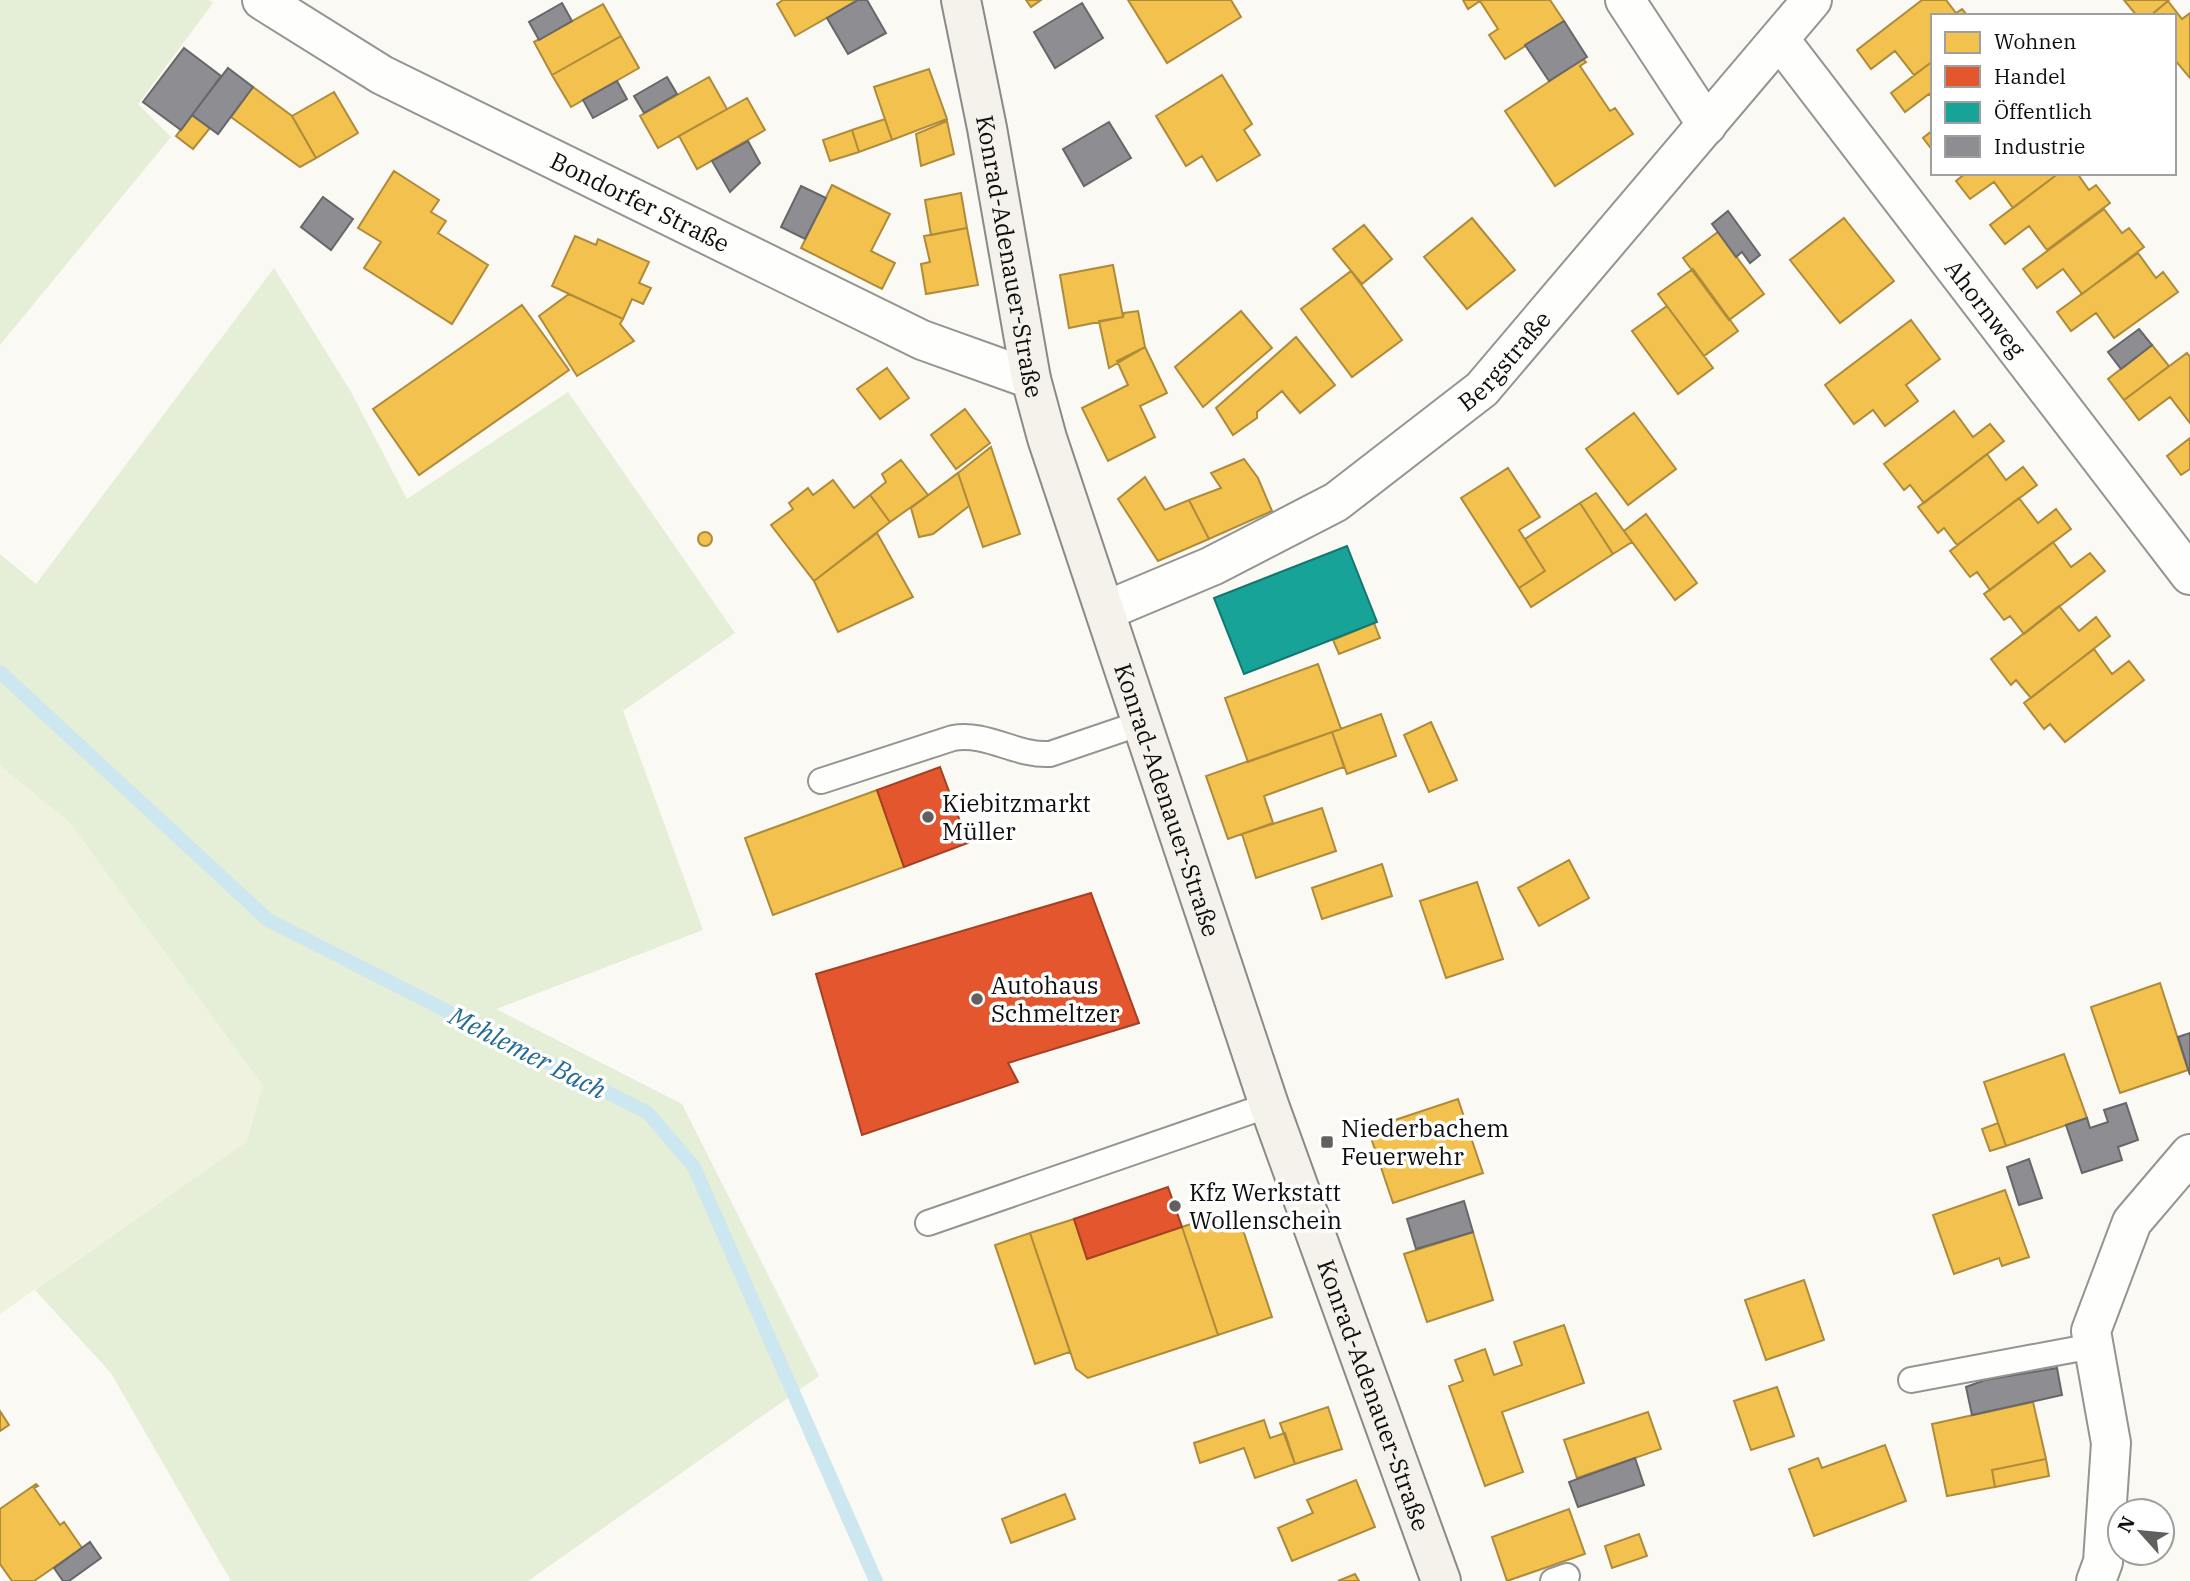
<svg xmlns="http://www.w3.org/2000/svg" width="2190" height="1581" font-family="'IBM Plex Serif',serif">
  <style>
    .green { fill: #e5eed6 }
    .pitch { fill: #eef2df }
    .homes { fill: #f2c14e; stroke: #ae8b3b; stroke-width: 2 }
    .shops { fill: #e4572e; stroke: #a44124; stroke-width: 2 }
    .public { fill: #17a398; stroke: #14766f; stroke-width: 2 }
    .industry { fill: #8d8d92; stroke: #67676a; stroke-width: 2 }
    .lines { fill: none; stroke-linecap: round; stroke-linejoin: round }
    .stream { stroke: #cde7f1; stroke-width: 14 }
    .service-casing { stroke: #949492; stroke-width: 28 }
    .minor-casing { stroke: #949492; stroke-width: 42 }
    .secondary-casing { stroke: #8b8a88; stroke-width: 42 }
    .service { stroke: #fefefd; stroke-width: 24 }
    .minor { stroke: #fefefd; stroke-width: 38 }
    .secondary { stroke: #f4f2eb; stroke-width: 38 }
    .poi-dot { fill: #61605e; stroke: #fff; stroke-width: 2.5 }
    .labels { text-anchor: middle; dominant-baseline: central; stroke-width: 7; stroke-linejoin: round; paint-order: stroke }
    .street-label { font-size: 24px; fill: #0e0e0e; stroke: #fff }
    .poi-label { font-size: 24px; fill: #0e0e0e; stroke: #fff; text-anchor: start }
    .water-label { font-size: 26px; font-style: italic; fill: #246a93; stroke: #fff }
  </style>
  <rect width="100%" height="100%" fill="#faf9f4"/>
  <path class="green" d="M0,0H209L213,3L138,104L171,137L0,345Z
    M274,268L351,392L407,499L568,392L735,633L623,711L703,930L496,1009L682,1104L819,1376L528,1581H231L111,1373L35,1290L247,1141L70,823L0,766V554L36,584Z"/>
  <path class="pitch" d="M0,766L70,823L263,1085L247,1141L0,1314Z"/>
  <path class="homes" d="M783,0H858L795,36L777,4Z
    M1026,0H1041L1031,7Z
    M1128,0H1231L1241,17L1167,63Z
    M1463,0H1550L1564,21L1505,59L1489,35L1498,29L1480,1L1468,9Z
    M1922,0H1946L1956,13L1962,9L1968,16H1933V61L1914,75L1895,51L1871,69L1857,50Z
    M2124,0H2169L2150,16H2137Z
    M2168,1L2182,19L2190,13V78L2174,59V16H2150Z
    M603,4L621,36L552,75L534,42Z
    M621,36L639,68L571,107L552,75Z
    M1583,59L1586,62L1580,66L1610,111L1615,108L1633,134L1555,186L1505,111Z
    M1933,61V99L1929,94L1905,112L1891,93Z
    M929,69L947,119L892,140L874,87Z
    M1222,75L1252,124L1244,130L1260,155L1217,181L1202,156L1186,166L1156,116Z
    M709,77L727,109L658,148L640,116Z
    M253,87L292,116L316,158L300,167L231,117Z
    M334,92L358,133L316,158L292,116Z
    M747,98L765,130L697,169L679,136Z
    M192,115L210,128L193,149L176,136Z
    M885,119L892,140L859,152L852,130Z
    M947,121L954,154L921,166L916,134Z
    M852,130L859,152L830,161L823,140Z
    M1933,130V151L1923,138Z
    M394,171L439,200L431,212L446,221L438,233L488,265L452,324L364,268L381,242L358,228Z
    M1966,173H2059L2013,208L1994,182L1970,199L1956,181Z
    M2059,173H2077L2089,190L2096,185L2110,203L2047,250L2029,226L2005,244L1990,225Z
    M832,185L890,214L871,251L895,263L882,289L801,248Z
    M961,193L967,228L931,235L925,200Z
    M2104,209L2122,233L2129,228L2144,247L2082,294L2063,269L2037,288L2023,269Z
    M1472,218L1515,270L1467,309L1424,257Z
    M1844,218L1894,281L1840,323L1790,260Z
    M1364,225L1392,259L1362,284L1333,249Z
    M967,228L978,285L926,294L921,264L930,262L924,236Z
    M1718,232L1764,294L1729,320L1683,258Z
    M575,236L596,245L598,239L649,262L639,283L651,288L643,304L632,299L623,319L552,286Z
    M2138,253L2156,278L2163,272L2178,292L2114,338L2096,313L2071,331L2057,312Z
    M1113,265L1123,317L1069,328L1060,275Z
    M1693,269L1738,331L1704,356L1658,294Z
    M1351,271L1402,340L1352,377L1301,309Z
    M569,294L623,319L620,324L634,341L577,376L539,316Z
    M522,305L569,370L419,475L373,409Z
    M1667,306L1713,368L1678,394L1632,331Z
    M1138,311L1145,347L1109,368L1099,321L1123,317L1124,313Z
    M1241,311L1272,348L1203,407L1175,367Z
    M1911,320L1940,359L1906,385L1918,401L1885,426L1873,410L1854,424L1825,385Z
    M1296,337L1335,385L1300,413L1282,391L1257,412V418L1233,435L1216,408Z
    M2152,345L2169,366L2124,400L2108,379Z
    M1145,347L1167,393L1140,406L1155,437L1108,461L1082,408L1128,385L1117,361Z
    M2187,353L2190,357V423L2170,397L2139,420L2124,400Z
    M887,368L909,398L880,419L857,389Z
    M965,409L990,443L956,469L931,435Z
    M1954,411L1973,437L1990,424L2004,441L1924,503L1910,485L1904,490L1884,464Z
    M1634,413L1676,469L1628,505L1586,449Z
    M2190,438V469L2181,475L2167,456Z
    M991,447L1020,534L983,547L958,473Z
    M1987,454L2006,480L2023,467L2037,485L1957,545L1944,528L1938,533L1918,507Z
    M1244,459L1258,478L1272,511L1209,539L1189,500L1221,488L1211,473Z
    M901,460L928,495L890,522L870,495L886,482L882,474Z
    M1508,468L1540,517L1519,530L1545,571L1519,588L1461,498Z
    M958,473L969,506L933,534L919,537L911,508Z
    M1145,477L1165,510L1189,500L1209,539L1158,561L1118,499Z
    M833,480L854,508L870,495L890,522L814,581L771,525L793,509L789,503L808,488L813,495Z
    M1596,493L1632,542L1613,554L1580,503Z
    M2019,498L2038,523L2056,509L2071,529L1990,590L1977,572L1970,577L1950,551Z
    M1580,503L1613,554L1531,607L1519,588L1545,571L1525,539Z
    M1646,514L1697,583L1675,600L1624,531Z
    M698 539a7 7 0 1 1 14 0a7 7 0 1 1-14 0Z
    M877,533L913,597L838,632L814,581Z
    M2053,542L2071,567L2090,553L2105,571L2024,634L2010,616L2004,620L1984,594Z
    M2059,606L2079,631L2096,617L2110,636L2031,698L2016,680L2011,685L1991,659Z
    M1374,623L1380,638L1339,654L1333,640Z
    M2094,649L2112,674L2129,661L2144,680L2065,742L2050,724L2044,729L2024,703Z
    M1318,664L1341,729L1248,762L1225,698Z
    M1381,714L1396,756L1347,774L1332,732Z
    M1431,722L1457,780L1429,792L1404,735Z
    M1332,732L1344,767L1264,796L1273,823L1228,839L1206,776Z
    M877,790L904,867L773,915L745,838Z
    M1322,808L1336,851L1256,878L1242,834Z
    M1569,860L1589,898L1539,926L1518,888Z
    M1382,864L1392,896L1322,919L1312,888Z
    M1477,882L1503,959L1446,978L1420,901Z
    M2160,983L2188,1070L2120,1093L2091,1007Z
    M2064,1054L2087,1118L2006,1146L1984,1082Z
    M1458,1099L1483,1173L1393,1203L1368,1129Z
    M1998,1123L2006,1146L1990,1151L1982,1129Z
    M2005,1190L2029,1257L2002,1266L1999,1258L1954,1274L1933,1215Z
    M1236,1209L1272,1317L1218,1335L1182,1227Z
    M1074,1219L1087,1259L1182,1227L1218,1335L1088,1378L1076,1369L1030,1233Z
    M1473,1232L1493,1300L1427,1322L1404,1254Z
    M1030,1233L1070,1352L1035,1364L995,1245Z
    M1804,1280L1824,1340L1766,1360L1745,1300Z
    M1564,1325L1584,1383L1502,1412L1523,1472L1485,1486L1449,1386L1463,1381L1455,1360L1485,1349L1494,1375L1522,1365L1514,1342Z
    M1777,1387L1794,1436L1751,1450L1734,1401Z
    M2033,1402L2046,1459L1992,1470L1995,1487L1947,1496L1932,1424Z
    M1328,1407L1342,1449L1295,1464L1280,1423Z
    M0,1411L9,1425L0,1431Z
    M1648,1412L1661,1449L1577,1478L1564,1440Z
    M1264,1420L1270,1438L1285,1433L1295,1464L1255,1478L1244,1448L1200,1463L1194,1443Z
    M1885,1445L1906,1501L1814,1536L1789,1469L1818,1458L1822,1468Z
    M2046,1459L2049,1476L1995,1487L1992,1470Z
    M1356,1480L1375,1527L1292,1561L1278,1528L1313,1513L1307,1500Z
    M36,1484L38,1486L34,1488L60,1525L64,1522L82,1548L34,1581H12L0,1564V1509Z
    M1065,1494L1075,1519L1011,1543L1002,1519Z
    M1569,1509L1585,1554L1507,1581L1492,1537Z
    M1639,1534L1647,1556L1612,1568L1605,1546Z
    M1355,1574L1359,1581H1338Z"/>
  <path class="shops" d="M940,767L968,843L904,867L877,790Z
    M1091,893L1139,1023L1008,1063L1018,1082L862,1135L816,974Z
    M1168,1187L1182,1227L1087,1259L1074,1219Z"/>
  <path class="public" d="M1347,546L1377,622L1244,674L1214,598Z"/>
  <path class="industry" d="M858,0H867L886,33L848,54L827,18Z
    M562,3L572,21L539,40L529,22Z
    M1082,3L1103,38L1055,68L1034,32Z
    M1564,21L1587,57L1549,81L1525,45Z
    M184,48L221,76L181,130L143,102Z
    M228,68L253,87L218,134L192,115Z
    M667,77L677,94L644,113L634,96Z
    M617,81L627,99L593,118L583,100Z
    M1109,122L1131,158L1084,186L1063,149Z
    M748,141L760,163L730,192L712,161Z
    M801,186L826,198L805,239L781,227Z
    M323,197L353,219L331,250L301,227Z
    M1728,211L1760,255L1750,263L1742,252L1736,257L1712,224Z
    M2139,329L2152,345L2121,369L2108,352Z
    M2190,1033V1075L2178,1037Z
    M2126,1103L2138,1140L2118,1147L2122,1160L2082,1173L2066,1125L2087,1118L2090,1128L2108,1122L2104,1110Z
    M2029,1159L2042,1198L2019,1205L2007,1167Z
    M1464,1201L1473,1232L1416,1249L1407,1219Z
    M2057,1368L2062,1395L1972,1415L1966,1387L1985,1380Z
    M1635,1458L1644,1485L1578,1507L1569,1482Z
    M90,1542L101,1558L69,1581H63L54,1568Z"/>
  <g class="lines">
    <path class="stream" d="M0,672L268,920L648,1113L694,1167L876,1581"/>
    <g class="service-casing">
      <path id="service" d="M821,781L953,738C987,732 1016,756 1050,754L1144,722
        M928,1223L1269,1105
        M1911,1380L2093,1346
        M1553,1581L1567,1576"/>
    </g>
    <g class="minor-casing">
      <g id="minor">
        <path id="s1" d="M262,0L382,75L922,340L1031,379"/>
        <path d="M1625,0L1707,125"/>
        <path id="s2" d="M1780,40L2190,575"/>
        <path id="s3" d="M1105,611L1212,566L1336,502L1482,389L1812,0"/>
        <path d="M2096,1581L2103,1562L2111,1443L2091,1331L2132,1222L2190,1154"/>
      </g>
    </g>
    <g class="secondary-casing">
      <g id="secondary">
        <path id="s4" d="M961,0L987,128L1031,379L1047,438L1269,1105L1441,1581"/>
      </g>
    </g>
    <use href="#service" class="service"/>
    <use href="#minor" class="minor"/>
    <use href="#secondary" class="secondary"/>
  </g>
  <g class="poi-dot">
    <circle cx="928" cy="817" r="7"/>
    <circle cx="977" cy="999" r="7"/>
    <rect x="1320" y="1135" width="14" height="14" rx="3.5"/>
    <circle cx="1175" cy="1206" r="7"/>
  </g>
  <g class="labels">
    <g class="street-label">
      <text stroke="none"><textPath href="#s1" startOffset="429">Bondorfer Straße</textPath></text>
      <text stroke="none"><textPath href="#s4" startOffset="261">Konrad-Adenauer-Straße</textPath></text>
      <text stroke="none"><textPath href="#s2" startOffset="338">Ahornweg</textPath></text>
      <text stroke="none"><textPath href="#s3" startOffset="476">Bergstraße</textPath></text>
      <text stroke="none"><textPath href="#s4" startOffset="828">Konrad-Adenauer-Straße</textPath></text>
      <text stroke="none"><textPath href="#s4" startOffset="1458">Konrad-Adenauer-Straße</textPath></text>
    </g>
    <g class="poi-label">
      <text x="942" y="803">Kiebitzmarkt<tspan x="942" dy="28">Müller</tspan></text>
      <text x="991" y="985">Autohaus<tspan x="991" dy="28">Schmeltzer</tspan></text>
      <text x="1341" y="1128">Niederbachem<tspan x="1341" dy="28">Feuerwehr</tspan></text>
      <text x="1189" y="1192">Kfz Werkstatt<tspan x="1189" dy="28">Wollenschein</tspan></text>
    </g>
    <g class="water-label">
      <text transform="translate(528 1052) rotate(27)">Mehlemer Bach</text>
    </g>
  </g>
  <rect x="1931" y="14" width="245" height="161" fill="#ffffff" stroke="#9f9f9f" stroke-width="2"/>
  <rect x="1945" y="32" width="35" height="21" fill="#f2c14e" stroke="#9f9f9f" stroke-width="2"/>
  <text x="1994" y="49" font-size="21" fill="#0e0e0e">Wohnen</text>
  <rect x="1945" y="66" width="35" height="21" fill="#e4572e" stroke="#9f9f9f" stroke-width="2"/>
  <text x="1994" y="84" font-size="21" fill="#0e0e0e">Handel</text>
  <rect x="1945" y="102" width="35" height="21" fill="#17a398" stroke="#9f9f9f" stroke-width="2"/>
  <text x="1994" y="119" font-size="21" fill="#0e0e0e">Öffentlich</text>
  <rect x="1945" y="136" width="35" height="21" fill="#8d8d92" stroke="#9f9f9f" stroke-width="2"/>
  <text x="1994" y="154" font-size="21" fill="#0e0e0e">Industrie</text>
  <g transform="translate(2141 1532) rotate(297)"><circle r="33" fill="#ffffff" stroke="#9f9f9f" stroke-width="2"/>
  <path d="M0-5L12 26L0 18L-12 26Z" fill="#61605e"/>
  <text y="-10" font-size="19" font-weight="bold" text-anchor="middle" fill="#0e0e0e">N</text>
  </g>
</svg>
